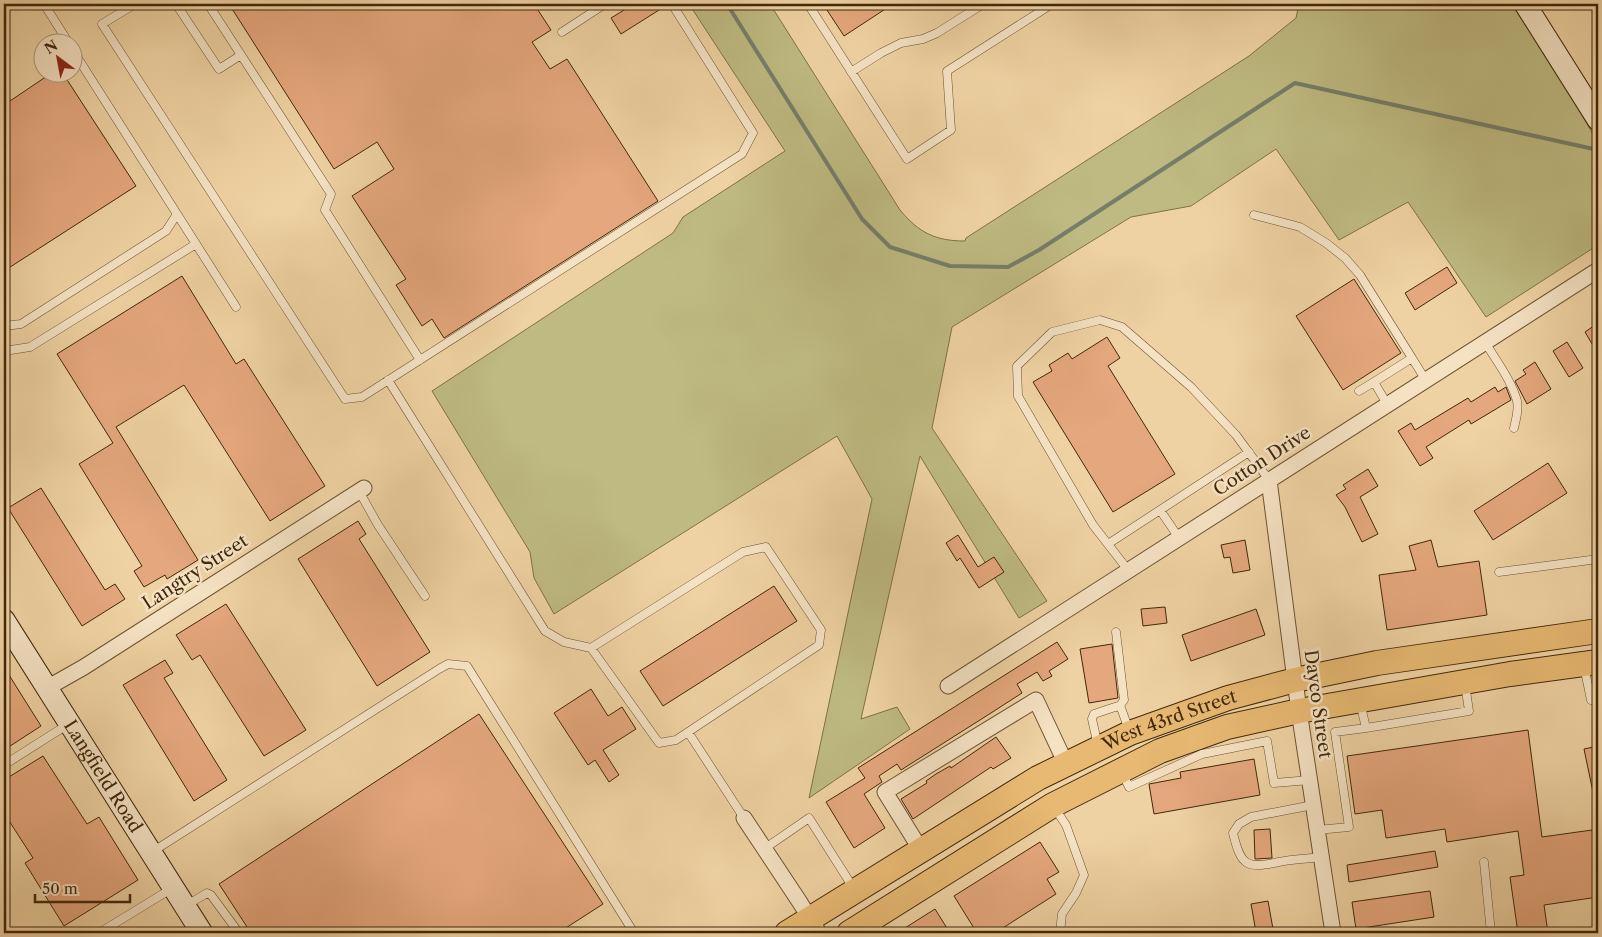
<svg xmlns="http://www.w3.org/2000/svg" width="1602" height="937" font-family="'Libre Caslon Text',serif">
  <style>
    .green { fill: #beba81; stroke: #807146 }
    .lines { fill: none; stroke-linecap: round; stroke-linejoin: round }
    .stream { stroke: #767e69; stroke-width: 4 }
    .building { fill: #e5a77d; stroke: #41280b }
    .lane-casing { stroke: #6c5231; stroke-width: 9 }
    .street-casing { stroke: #6c5231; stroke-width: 17 }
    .secondary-casing { stroke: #41280b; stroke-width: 23 }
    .primary-casing { stroke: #41280b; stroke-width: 26 }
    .lane { stroke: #f5e2c3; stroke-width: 8 }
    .street { stroke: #f5e2c3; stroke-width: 15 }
    .secondary { stroke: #f5e2c3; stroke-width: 21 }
    .primary { stroke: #e8b972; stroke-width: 24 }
    .labels { text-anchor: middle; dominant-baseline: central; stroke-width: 5; stroke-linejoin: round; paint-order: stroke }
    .street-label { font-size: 18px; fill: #41280b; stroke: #f5e2c3 }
  </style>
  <rect width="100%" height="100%" fill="#efd2a3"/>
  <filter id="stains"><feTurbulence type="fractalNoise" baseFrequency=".004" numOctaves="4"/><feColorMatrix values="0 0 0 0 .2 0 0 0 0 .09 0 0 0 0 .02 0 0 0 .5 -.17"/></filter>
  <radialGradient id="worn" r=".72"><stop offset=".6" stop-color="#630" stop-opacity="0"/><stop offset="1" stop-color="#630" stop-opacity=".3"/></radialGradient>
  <path class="green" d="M689,4H770L900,210C919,233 936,241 965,241L966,238L1249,56L1296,18L1299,4H1512L1573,99L1598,143V245L1486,317L1408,202L1339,240L1276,149L1191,206L1131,217L952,327L932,428L1047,601L1019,618L920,456L861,719L897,707L910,729L809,798L872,499L837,436L554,614L534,578L530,552L432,391L673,233L683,217L785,151Z"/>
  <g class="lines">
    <path class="stream" d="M727,4L862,219L890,247L950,266L1008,267L1039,250L1295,83L1598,150"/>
  </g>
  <path class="building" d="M229,4H534L551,30L532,42L550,69L567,59L658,201L444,338L432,319L422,326L396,285L406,279L352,196L394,169L377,142L334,169Z
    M634,4H666L667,5L621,34L611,18Z
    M823,4H893L844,36Z
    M53,72H62L136,186L4,271V105Z
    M1447,267L1457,283L1415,310L1405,293Z
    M182,276L236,364L244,359L325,486L270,521L184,385L116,427L198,560L167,579L165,575L144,587L134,571L142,566L79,464L113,443L57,354Z
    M1354,279L1401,353L1343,390L1296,316Z
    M1598,323V354L1585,332Z
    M1107,337L1120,358L1108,366L1175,474L1113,512L1033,382L1052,371L1049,365L1068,353L1072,359Z
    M1567,342L1583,368L1569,377L1553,351Z
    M1535,362L1551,389L1527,404L1515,381L1526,374L1523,370Z
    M1495,387L1498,392L1506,387L1511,400L1471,424L1469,420L1426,447L1433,458L1420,466L1398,431L1411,423L1415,430L1468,398L1471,402Z
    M1548,463L1567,493L1493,540L1474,511Z
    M1368,469L1378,486L1360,497L1378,534L1362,542L1345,507L1336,495L1346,489L1343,485Z
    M41,488L105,590L115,584L125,599L82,626L8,508Z
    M358,521L366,534L359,539L430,652L377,686L298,559Z
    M958,535L978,567L994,557L1004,572L979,588L960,558L957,561L946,543Z
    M1245,540L1250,570L1233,573L1230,557L1224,558L1221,545Z
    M1431,540L1438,567L1479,561L1487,615L1387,630L1379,575L1416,570L1409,546Z
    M774,586L797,621L663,706L640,671Z
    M226,604L306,730L264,756L200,655L192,660L176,635Z
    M1165,607L1167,623L1143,626L1141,609Z
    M1256,609L1265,635L1191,661L1182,635Z
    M1057,642L1068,659L1049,671L1052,676L1043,681L1037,672L1017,684L1022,693L991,713L901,770L897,764L879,776L882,782L864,794L885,828L854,848L826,802L865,778L858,768Z
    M1112,644L1118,698L1089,703L1080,649Z
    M165,660L173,673L164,678L227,780L194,801L123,685Z
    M4,667L41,726L4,750Z
    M591,689L608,716L622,707L636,729L603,750L619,775L609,782L595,760L588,765L554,713Z
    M479,714L603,904L558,933H251L219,884Z
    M1528,730L1542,837L1592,830L1598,873V897L1544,905L1548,933H1518L1510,877L1524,875L1518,831L1447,842L1445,829L1386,838L1382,810L1355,814L1347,756Z
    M996,737L1011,758L993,769L991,767L913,819L901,799L927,783L926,781L936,774L950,766L951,768Z
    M1598,746V797H1594L1584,749Z
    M43,756L87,824L99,817L138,880L64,926L25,863L33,858L4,813V780Z
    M1254,759L1260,795L1154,814L1149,784L1181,778L1180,772Z
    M1270,829L1272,858L1255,859L1254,830Z
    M1040,842L1059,872L1047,879L1056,894L995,933H977L954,896Z
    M1435,851L1438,867L1349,882L1347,865Z
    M1430,891L1434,917L1356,929L1352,902Z
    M1268,901L1273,929L1256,932L1251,904Z
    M935,909L950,933H897Z"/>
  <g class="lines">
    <g class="lane-casing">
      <path id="lane" d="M44,4L68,42
        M135,4L102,24L345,399L362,397L742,154L753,133L672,4
        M176,4L219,69L241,55
        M208,4L331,194L325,210L420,360
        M808,4L907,159L951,130L947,71L1052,4
        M562,32L605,4
        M851,72L881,53L901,43L923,39L937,33L983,4
        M177,214L236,307
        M1254,215L1300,227L1326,243L1345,258L1360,275L1412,358
        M4,326L21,324L166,231L177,214L72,49
        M1485,342C1495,359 1512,381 1517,401C1519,410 1516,419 1514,428
        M4,351L30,347L196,244
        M388,380L545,631L564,642L591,648L743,552L766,547L821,630L819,645L676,740L659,743L591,648
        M1359,391L1374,382
        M1387,404L1374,382L1412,358L1425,379
        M359,491L378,525L425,596
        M1160,510L1179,538
        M1108,544L1249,452
        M1128,570L1093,525L1018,396L1017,366L1052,332L1100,320L1122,327L1191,387L1236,435L1269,480
        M1499,572L1598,559
        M1116,632L1124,700L1119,707
        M1584,666L1591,700L1598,698
        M1360,702L1366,728L1469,711L1465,684
        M688,732L744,818
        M1098,746L1092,719L1094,714L1118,706L1121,708L1129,730
        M4,765L67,725
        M1122,772L1129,787L1202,754L1267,741L1274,783L1310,780
        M1313,805L1251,817L1239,824L1233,833C1241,866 1246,869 1279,862C1292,859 1307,859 1321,857
        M1054,807L1066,825L1084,875L1076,893L1062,914L1060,933
        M1317,830L1349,827L1335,732L1366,728
        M764,849L809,818L854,889
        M152,852L439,669L448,664L467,666L634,933
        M1484,862L1491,933
        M187,905L207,893L211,895L239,933
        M873,920L881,933
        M99,933L171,889"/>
    </g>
    <g class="street-casing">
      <path id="street" d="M1269,480L1299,711L1333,933
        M948,686L1598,270
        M47,688L84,667L364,488
        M744,818L799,901L819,933
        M921,850L885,792L1036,700L1066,764"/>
    </g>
    <g class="secondary-casing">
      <g id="secondary">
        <path d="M1525,4L1598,120"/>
        <path id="s1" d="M4,620L202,933"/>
      </g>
    </g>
    <g class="primary-casing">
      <g id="primary">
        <path id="s2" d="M787,933L1038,778L1130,733L1228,698L1295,680L1377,663L1598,631"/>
        <path d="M849,933L1053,805L1160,751L1227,727L1299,711L1510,674L1598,662"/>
      </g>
    </g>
    <use href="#lane" class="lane"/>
    <use href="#street" class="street"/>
    <use href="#secondary" class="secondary"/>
    <use href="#primary" class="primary"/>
  </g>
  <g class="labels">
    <g class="street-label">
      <text transform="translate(1262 461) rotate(-33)">Cotton Drive</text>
      <text transform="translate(195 572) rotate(-33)">Langtry Street</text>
      <text transform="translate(1318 704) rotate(82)">Dayco Street</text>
      <text stroke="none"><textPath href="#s2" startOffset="439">West 43rd Street</textPath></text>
      <text stroke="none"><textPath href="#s1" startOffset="185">Langfield Road</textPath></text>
    </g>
  </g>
  <rect width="1602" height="937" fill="none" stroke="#efd2a3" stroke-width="20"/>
  <rect x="5" y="5" width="1592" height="927" fill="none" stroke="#41280b" stroke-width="2.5"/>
  <rect x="10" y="10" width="1582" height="917" fill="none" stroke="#41280b"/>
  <g transform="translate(58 58) rotate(328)"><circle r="24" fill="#f5e2c3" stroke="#ad9879"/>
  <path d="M0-4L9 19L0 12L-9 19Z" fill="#8f2418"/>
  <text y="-8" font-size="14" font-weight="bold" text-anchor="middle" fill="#41280b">N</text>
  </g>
  <path d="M35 894v8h95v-8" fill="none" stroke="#41280b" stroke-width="2.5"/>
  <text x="42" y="894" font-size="15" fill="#41280b" stroke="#f5e2c3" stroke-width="4" paint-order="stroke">50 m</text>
  <rect width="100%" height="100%" filter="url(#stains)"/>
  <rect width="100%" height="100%" fill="url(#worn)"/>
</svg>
